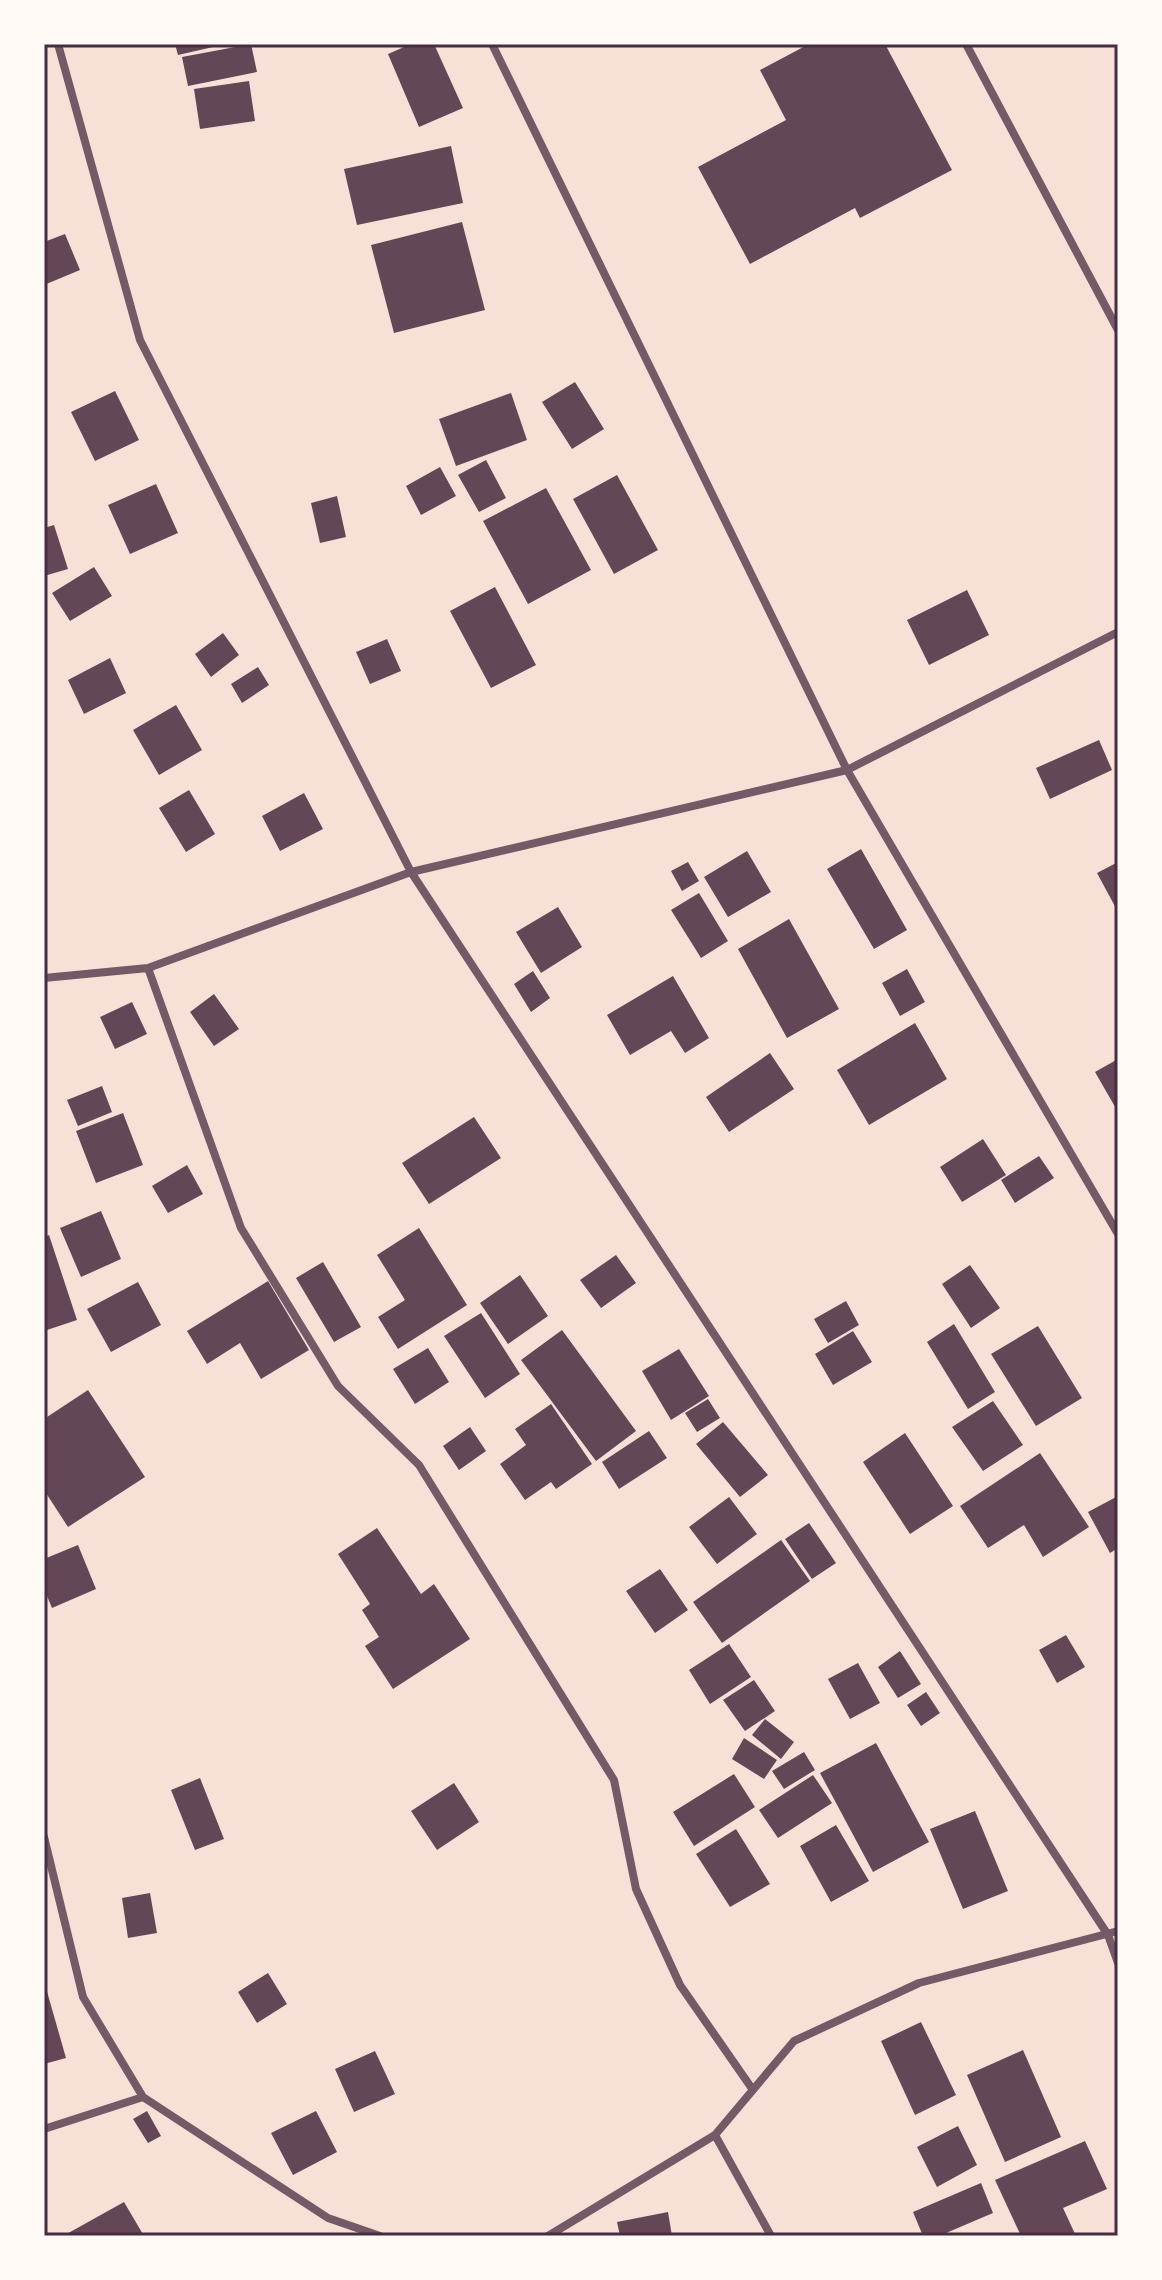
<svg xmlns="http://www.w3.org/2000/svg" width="1162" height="2280" font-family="'Archivo Narrow',sans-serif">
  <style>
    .building { fill: #644757 }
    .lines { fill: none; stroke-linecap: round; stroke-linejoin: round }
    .minor { stroke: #755966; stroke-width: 8 }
    .neatline { fill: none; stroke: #4a2c40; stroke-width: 3 }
  </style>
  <rect width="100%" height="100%" fill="#f7e1d7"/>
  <path class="building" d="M175,44H222V45L178,55Z
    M251,44L257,72L188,86L182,57Z
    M411,44H434L463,108L419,127L388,54Z
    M809,44H885L952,170L860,218L855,208L750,264L698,167L786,120L760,70Z
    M249,81L255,121L200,129L194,89Z
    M451,146L463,203L357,225L344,169Z
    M462,222L485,310L394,333L371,245Z
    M65,234L80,270L44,285V242Z
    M575,382L604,429L572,449L542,402Z
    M115,391L139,440L95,461L71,412Z
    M511,393L527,440L456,466L439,419Z
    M486,460L506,498L479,512L458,475Z
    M440,467L456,496L421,515L406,486Z
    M617,475L658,550L614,574L573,499Z
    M156,484L178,533L130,554L108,505Z
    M546,488L591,570L528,604L483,521Z
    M337,496L346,537L320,543L311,503Z
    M54,525L68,569L44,576V528Z
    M94,567L112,596L70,621L52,593Z
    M495,587L536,665L491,688L450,611Z
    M967,590L989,635L929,665L907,620Z
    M223,633L239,655L211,677L195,654Z
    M387,639L401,671L370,684L356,652Z
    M110,658L126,693L84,714L68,680Z
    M258,667L269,685L242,703L231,684Z
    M176,705L202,750L159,775L133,730Z
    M1099,740L1112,770L1050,799L1036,768Z
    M189,790L215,834L186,852L159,808Z
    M304,793L323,829L280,851L262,816Z
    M861,849L907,930L874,949L827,869Z
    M747,851L771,892L728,917L704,877Z
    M688,862L699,881L682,891L671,871Z
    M1118,862V912L1097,873Z
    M699,893L728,941L701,958L671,910Z
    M558,907L582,947L541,973L516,932Z
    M789,919L839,1009L787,1038L738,949Z
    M907,969L925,1002L900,1016L882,983Z
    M533,971L550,998L531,1012L514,984Z
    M673,976L709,1038L685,1053L671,1031L630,1055L607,1015Z
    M214,994L239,1029L214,1046L190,1012Z
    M132,1002L147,1034L115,1049L100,1017Z
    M915,1023L947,1079L869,1125L837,1070Z
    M770,1053L794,1089L729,1132L706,1097Z
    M1118,1059V1112L1095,1072Z
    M102,1086L112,1112L78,1126L67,1100Z
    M123,1113L143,1165L96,1183L76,1131Z
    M474,1117L501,1158L429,1204L402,1163Z
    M983,1139L1006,1175L962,1202L940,1167Z
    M1039,1156L1054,1178L1015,1203L1001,1180Z
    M187,1165L203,1194L168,1213L152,1186Z
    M101,1211L121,1259L81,1277L60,1228Z
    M419,1228L467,1305L398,1349L378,1317L405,1300L377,1255Z
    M49,1235L77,1320L44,1331V1237Z
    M616,1255L636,1283L601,1308L580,1280Z
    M323,1262L361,1327L334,1342L296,1278Z
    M970,1265L1000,1308L971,1328L942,1284Z
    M520,1275L548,1316L508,1344L480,1303Z
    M268,1281L309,1350L261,1379L240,1343L207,1364L187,1331Z
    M138,1282L161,1325L111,1352L87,1309Z
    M846,1301L859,1325L828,1343L814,1319Z
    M481,1313L520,1374L485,1398L444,1336Z
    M954,1324L995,1392L968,1409L927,1342Z
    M1038,1326L1082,1398L1036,1426L991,1354Z
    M562,1330L636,1431L596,1461L521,1360Z
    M853,1331L872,1362L833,1385L815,1354Z
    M428,1348L449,1382L415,1404L393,1369Z
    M679,1349L709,1396L671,1420L642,1371Z
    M88,1390L145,1477L68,1527L44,1490V1419Z
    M708,1399L720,1418L697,1432L685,1413Z
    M993,1401L1023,1445L983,1471L952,1427Z
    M551,1404L592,1464L556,1489L551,1482L525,1500L500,1464L526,1445L515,1429Z
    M723,1422L768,1475L740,1497L696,1444Z
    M470,1427L486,1451L459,1470L443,1446Z
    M649,1431L667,1458L619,1489L602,1462Z
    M905,1433L953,1506L910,1534L863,1462Z
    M1040,1453L1089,1527L1043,1557L1024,1525L988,1548L960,1506Z
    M1118,1496V1548L1110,1553L1088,1512Z
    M729,1497L757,1534L717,1564L689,1527Z
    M809,1523L836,1563L812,1579L785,1539Z
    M377,1528L421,1594L434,1584L470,1639L393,1689L365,1646L379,1637L362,1610L370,1604L338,1554Z
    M781,1540L810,1581L722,1643L693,1602Z
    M78,1545L96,1589L52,1608L44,1589V1559Z
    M660,1569L688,1610L655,1633L626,1591Z
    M1066,1635L1085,1667L1057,1683L1039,1650Z
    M729,1644L751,1677L710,1704L689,1670Z
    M900,1651L921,1684L898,1698L878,1667Z
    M858,1663L880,1703L850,1719L828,1679Z
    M754,1680L775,1711L745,1731L723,1700Z
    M926,1692L940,1713L921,1726L907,1705Z
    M765,1719L794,1742L781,1759L752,1735Z
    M744,1738L777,1760L764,1779L732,1759Z
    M876,1743L929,1842L873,1872L820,1773Z
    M804,1752L815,1770L784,1789L772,1771Z
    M734,1774L755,1807L694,1846L673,1812Z
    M813,1775L832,1803L778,1838L759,1810Z
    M200,1778L224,1839L195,1850L171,1790Z
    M454,1783L479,1822L437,1850L411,1811Z
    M975,1811L1008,1891L963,1909L930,1829Z
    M836,1825L869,1881L831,1902L800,1846Z
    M736,1829L770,1884L730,1907L696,1854Z
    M150,1893L157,1933L128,1938L122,1898Z
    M268,1973L287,2004L257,2023L238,1992Z
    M44,1981L66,2058L44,2064Z
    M921,2022L956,2095L915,2115L881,2041Z
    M1023,2050L1061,2137L1005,2162L967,2075Z
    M375,2051L395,2094L354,2112L335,2069Z
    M147,2111L161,2136L148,2143L133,2119Z
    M316,2111L337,2152L293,2175L271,2133Z
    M958,2126L977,2165L937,2187L917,2147Z
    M1085,2141L1107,2189L1063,2208L1076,2236H1021L995,2180Z
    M981,2183L993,2213L939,2236H923L913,2212Z
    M124,2202L144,2236H63Z
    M668,2212L672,2236H620L617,2222Z"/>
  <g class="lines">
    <path class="minor" d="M58,44L140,340L411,872L1108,1935L1118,1963
      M492,44L847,770L1118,1234
      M966,44L1118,330
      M148,968L241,1228L338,1386L419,1465L614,1780L636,1889L680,1985L753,2090
      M44,978L148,968L411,872L847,770L1118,632
      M44,1837L83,1997L143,2097
      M44,2129L143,2097L328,2218L380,2236
      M715,2135L771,2236
      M548,2236L715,2135L794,2041L919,1983L1118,1931"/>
  </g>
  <rect width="1162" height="2280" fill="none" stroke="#fffaf5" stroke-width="92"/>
  <rect x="46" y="46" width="1070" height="2188" class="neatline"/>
</svg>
